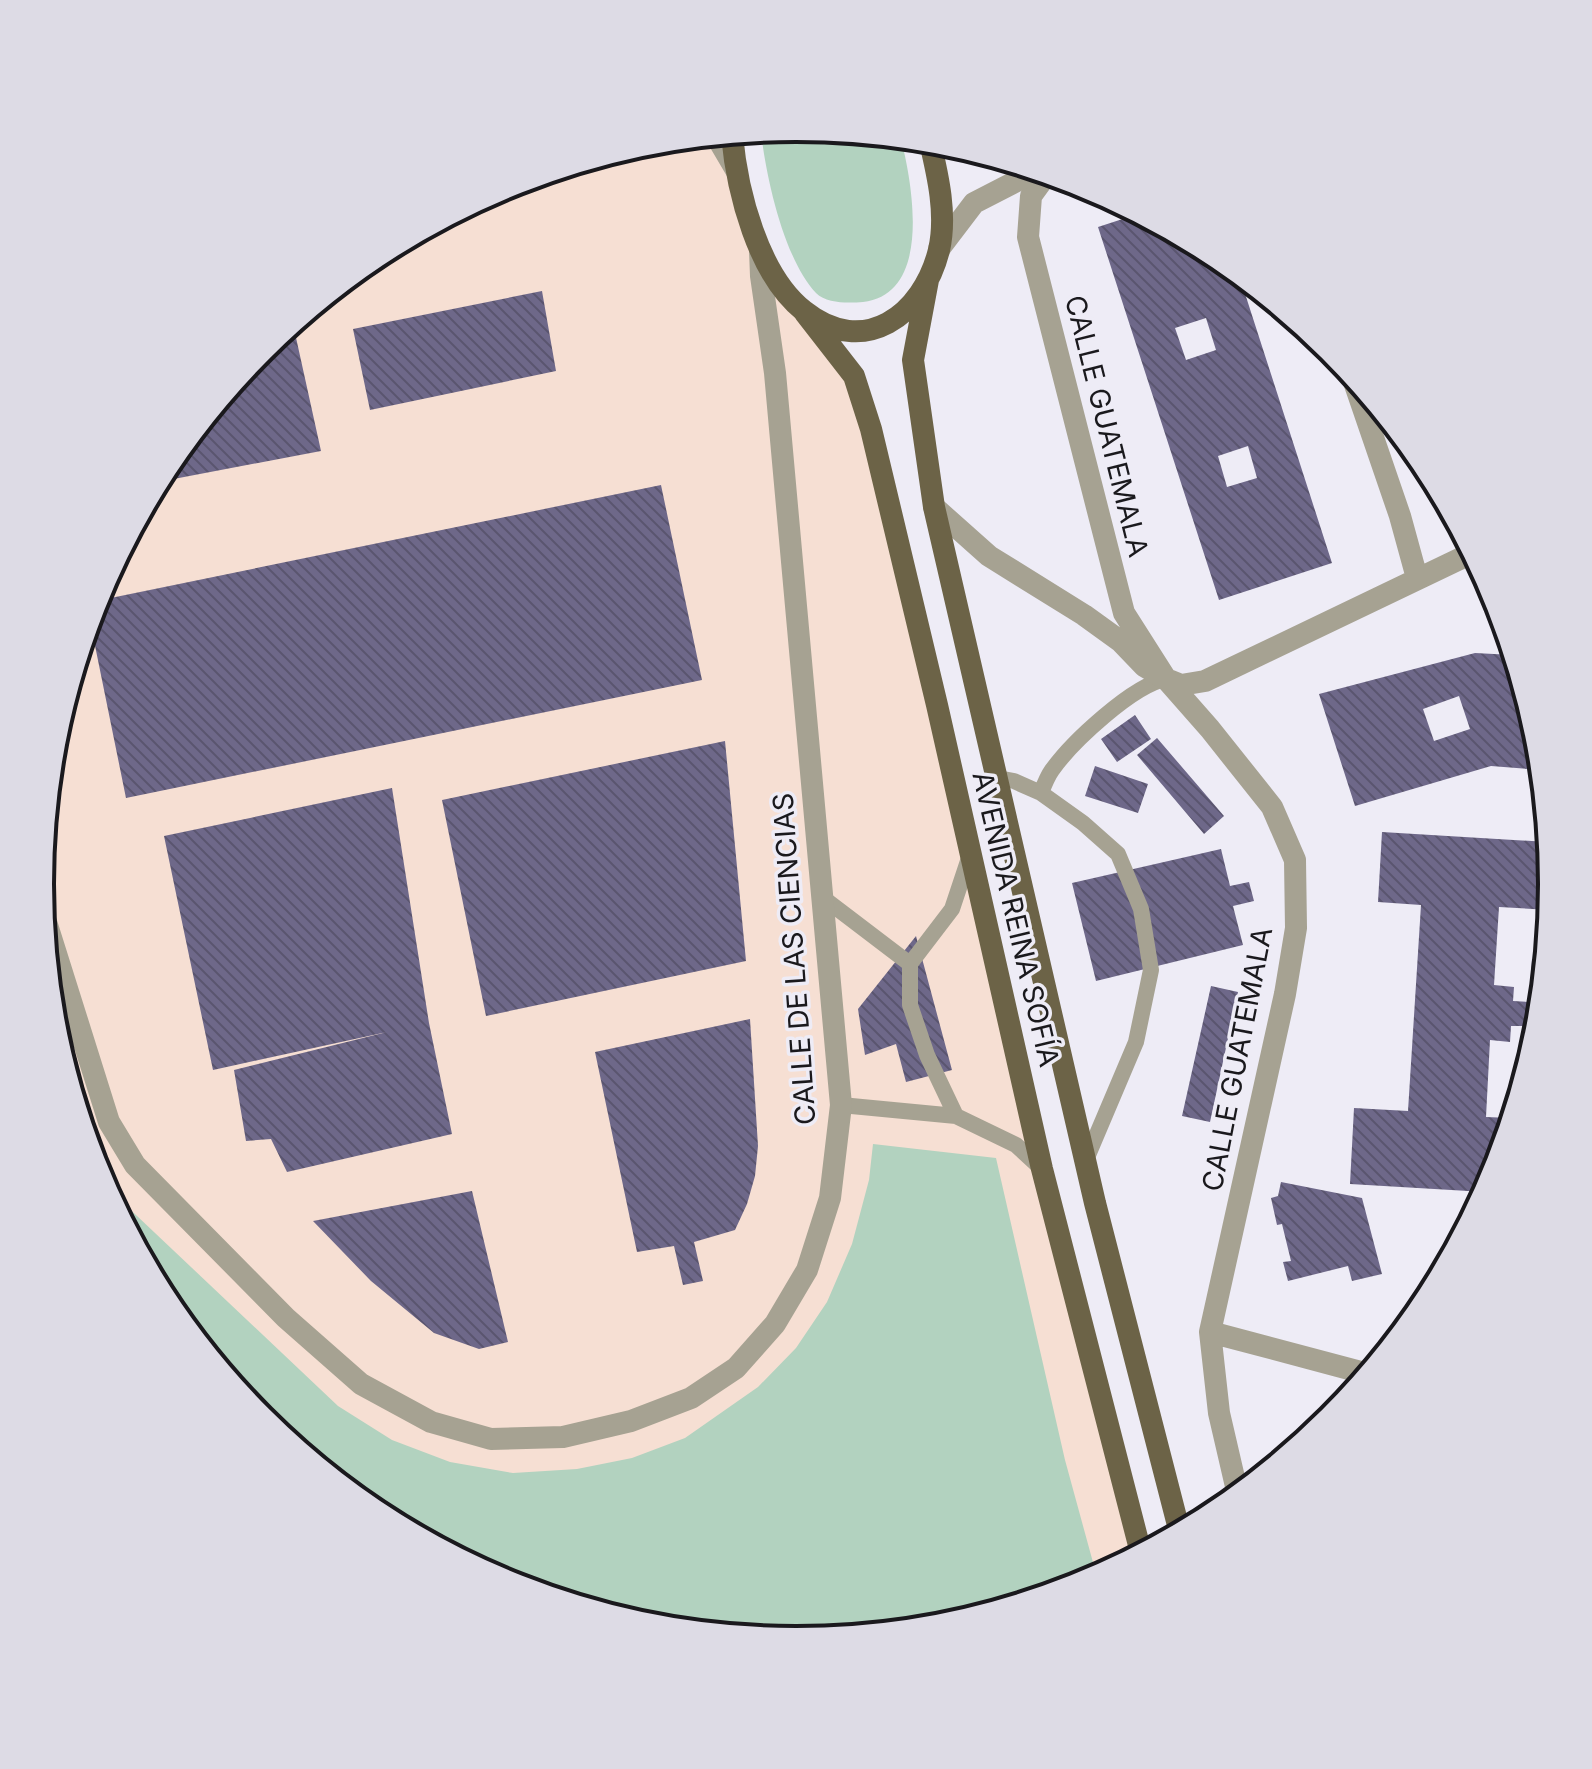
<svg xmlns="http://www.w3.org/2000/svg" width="1592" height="1769" font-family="Inter,sans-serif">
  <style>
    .industrial { fill: #f6dfd3 }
    .green { fill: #b2d2bf }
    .building { fill: url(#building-back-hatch); fill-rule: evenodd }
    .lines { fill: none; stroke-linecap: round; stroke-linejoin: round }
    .service { stroke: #a6a292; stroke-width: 16 }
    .minor { stroke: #a6a292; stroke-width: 22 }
    .tertiary { stroke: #a6a292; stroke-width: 22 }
    .primary { stroke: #6c6347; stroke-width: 22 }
    .labels { text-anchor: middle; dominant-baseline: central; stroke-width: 7; stroke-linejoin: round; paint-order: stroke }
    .street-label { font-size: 28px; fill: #1a191d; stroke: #eeecf6 }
    .rim { fill: none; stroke: #1a191d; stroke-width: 4 }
  </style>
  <defs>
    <pattern id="building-back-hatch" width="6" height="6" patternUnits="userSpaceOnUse" patternTransform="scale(2)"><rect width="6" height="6" fill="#6e6889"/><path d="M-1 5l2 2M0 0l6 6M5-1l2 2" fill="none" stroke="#5a556f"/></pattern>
  </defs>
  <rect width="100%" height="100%" fill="#eeecf6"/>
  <path class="industrial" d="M728,135L769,278L850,379L1136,1556L1085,1583L943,1626L796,1640L648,1626L506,1583L376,1513L261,1419L167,1304L97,1173L54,1032L40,884L55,737L98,595L168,464L262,350L376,256L507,186L649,143Z"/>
  <path class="green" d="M796,129L901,139C913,186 932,294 863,302C849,303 827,304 816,293C784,259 766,177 761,132Z
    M873,1144L996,1158L1065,1460L1097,1577L1085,1583L943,1626L796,1640L648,1626L506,1583L376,1513L347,1489L167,1304L97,1173L91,1151L118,1198L338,1406L392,1440L450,1462L513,1473L577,1469L632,1458L685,1438L758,1387L796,1348L827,1302L852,1244L869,1180Z"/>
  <path class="building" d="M1138,214L1216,256L1239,275L1332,563L1219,600L1098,227ZM1206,318L1216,350L1186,360L1175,328ZM1248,446L1257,478L1227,487L1218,456Z
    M542,291L556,371L370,410L353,329Z
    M293,324L321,451L158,482L168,464L262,350Z
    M661,485L702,680L126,798L90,621L96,601Z
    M1475,653L1513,655L1538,737L1541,770L1491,766L1355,806L1319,694ZM1459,696L1470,729L1434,741L1423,709Z
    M1135,715L1151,739L1117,762L1101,739Z
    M1157,738L1224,816L1204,834L1137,755Z
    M725,741L746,961L486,1016L442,800Z
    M1095,766L1148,784L1138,813L1085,796Z
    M392,788L429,1023L452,1134L287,1172L271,1139L246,1141L234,1070L387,1032L213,1070L164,836Z
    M1382,832L1548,842L1552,885L1550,910L1499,907L1494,985L1514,987L1513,1001L1529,1002L1532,959L1545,960L1537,1032L1526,1070L1527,1026H1511L1510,1042L1490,1040L1486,1117L1511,1118L1494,1174L1485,1192L1350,1184L1354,1108L1408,1111L1421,905L1378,902Z
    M1221,849L1230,886L1249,882L1254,901L1233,906L1243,945L1096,981L1072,883Z
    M916,936L952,1070L906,1082L896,1044L865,1055L858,1009Z
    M1211,986L1238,992L1210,1122L1182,1116Z
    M750,1019L758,1146L755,1176L747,1204L735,1230L694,1242L703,1281L683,1285L674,1246L637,1252L595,1052Z
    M1281,1182L1362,1198L1382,1274L1352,1281L1348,1266L1288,1281L1283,1262L1291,1261L1282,1224L1277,1225L1271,1198L1278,1196Z
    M472,1191L508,1342L479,1349L434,1333L371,1281L313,1221Z"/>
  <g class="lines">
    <path class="service" d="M998,778L1014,781L1041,793L1083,823L1118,854L1141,909L1151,970L1136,1042L1086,1160
      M1041,793C1044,785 1047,777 1052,770C1072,742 1133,685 1166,679
      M822,897L910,964
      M841,1105L956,1116L1016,1145L1042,1169
      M956,1116L927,1055L910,1005V964L952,909L970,855"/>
    <path class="minor" d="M1047,174L1031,196L1028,237L1124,613L1166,679L1210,729L1272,807L1295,860L1296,928L1285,994L1210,1332L1219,1413L1238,1495
      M1352,376L1400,516L1417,578
      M934,507L989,556L1084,615L1120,641L1144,666L1166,679L1181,685L1205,681L1472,553
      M42,909L109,1122L135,1165L286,1318L361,1384L431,1422L491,1439L563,1437L631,1421L691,1398L736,1368L775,1324L807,1270L830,1198L841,1105L775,373L761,276L760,250
      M1210,1332L1368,1374"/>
    <path class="tertiary" d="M716,136L736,170
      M939,249L974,203L1036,171"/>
    <path class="primary" d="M732,135C737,191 758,275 804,311C864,359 923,315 939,250C947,215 938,176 930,142
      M928,280L913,360L934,507L1095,1203L1180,1533
      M805,313L854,376L871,429L937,705L1042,1169L1141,1553"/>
  </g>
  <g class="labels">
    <g class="street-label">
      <text transform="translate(1107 426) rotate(76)">CALLE GUATEMALA</text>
      <text transform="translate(1016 919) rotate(77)">AVENIDA REINA SOFÍA</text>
      <text transform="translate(794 959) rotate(-94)">CALLE DE LAS CIENCIAS</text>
      <text transform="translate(1237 1059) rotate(-79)">CALLE GUATEMALA</text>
    </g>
  </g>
  <path d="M0 0H1592V1769H0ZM54 884a742 742 0 1 1 1484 0a742 742 0 1 1-1484 0Z" fill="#dddbe5" fill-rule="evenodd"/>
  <path class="rim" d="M54 884a742 742 0 1 1 1484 0a742 742 0 1 1-1484 0Z"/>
</svg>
